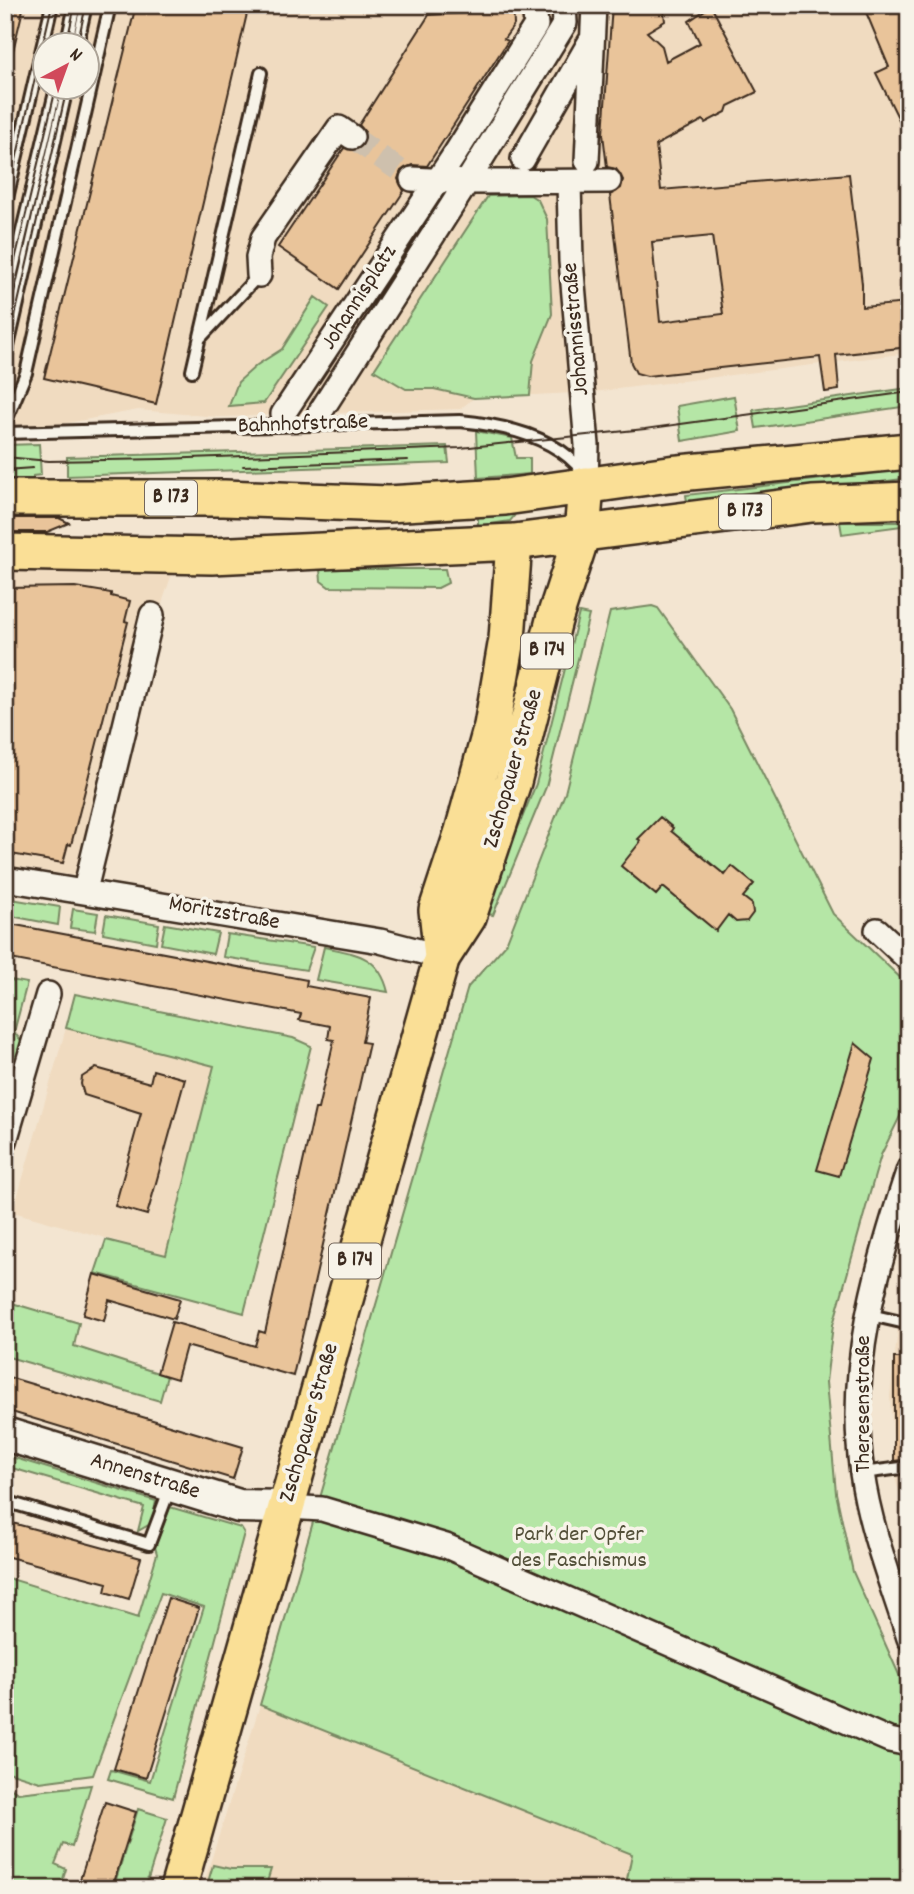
<svg xmlns="http://www.w3.org/2000/svg" width="914" height="1894" font-family="Dekko,sans-serif">
  <style>
    .built { fill: #f0dbc0; fill-rule: evenodd }
    .green { fill: #b5e6a6; stroke: #788862; stroke-width: 2 }
    .building { fill: #e9c49a; stroke: #3b2a1e; stroke-width: 2; fill-rule: evenodd }
    .lines { fill: none; stroke-linecap: round; stroke-linejoin: round }
    .street-tunnel { stroke: #cec0ad; stroke-width: 23; stroke-dasharray: 23 11; stroke-linecap: butt }
    .lane-casing { stroke: #3b2a1e; stroke-width: 16 }
    .street-casing { stroke: #3b2a1e; stroke-width: 28 }
    .secondary-casing { stroke: #3b2a1e; stroke-width: 37 }
    .primary-casing { stroke: #3b2a1e; stroke-width: 40 }
    .lane { stroke: #f7f3e8; stroke-width: 10 }
    .street { stroke: #f7f3e8; stroke-width: 23 }
    .secondary { stroke: #f7f3e8; stroke-width: 32 }
    .primary { stroke: #fadf96; stroke-width: 35 }
    .tram { stroke: #3b2a1e; stroke-width: 2 }
    .labels { text-anchor: middle; dominant-baseline: central; stroke-width: 7; stroke-linejoin: round; paint-order: stroke }
    .shield { fill: #f7f3e8; stroke: #73665b; stroke-width: 2 }
    .shield-label { font-size: 21px; font-weight: bold; fill: #3b2a1e }
    .street-label { font-size: 23px; fill: #3b2a1e; stroke: #f7f3e8 }
    .park-label { font-size: 23px; fill: #535039; stroke: #f7f3e8 }
  </style>
  <rect width="100%" height="100%" fill="#f3e5d1"/>
  <filter id="ink" filterUnits="userSpaceOnUse"><feTurbulence type="fractalNoise" baseFrequency=".0143" numOctaves="2"/><feDisplacementMap in="SourceGraphic" scale="14" xChannelSelector="R" yChannelSelector="G"/><feConvolveMatrix kernelMatrix="1 2 1 2 8 2 1 2 1" color-interpolation-filters="sRGB"/></filter>
  <g filter="url(#ink)">
    <path class="built" d="M5,5H909V353L593,392L474,398L460,409L218,417L138,410L30,430L5,427ZM46,46H88V88H46Z
      M5,566L174,568L163,600L95,879L5,865Z
      M66,1028L214,1066L166,1255L13,1212Z
      M901,1303L909,1304V1526L896,1481L890,1396Z
      M260,1705L633,1854L625,1889H202Z"/>
    <path class="green" d="M530,195L538,200L547,219L552,314L533,361L530,395L474,398L434,389H406L374,370L488,196Z
      M315,297L329,307L264,403L229,406L238,382L257,365L282,349Z
      M909,388V406L756,428L753,410Z
      M734,396L740,431L682,441L677,406Z
      M476,431L512,438L516,458H530V474L478,478Z
      M39,444L41,475L33,476V487L5,480V445Z
      M447,446L449,463L67,476V457Z
      M909,469V478L688,509L686,495Z
      M478,511L511,513L514,516L510,521L478,526Z
      M840,522H901L902,526L842,534Z
      M320,569H445L448,583L438,588L329,587L321,581Z
      M652,606L658,608L730,709L833,914L909,986V1098L881,1155L875,1175L833,1325L826,1382L836,1493L853,1572L909,1697V1848L905,1864L908,1889H625L632,1854L260,1705L468,987L506,944L565,793L610,612Z
      M579,613L589,615L546,787L493,915L483,913L536,784Z
      M5,898L60,907L58,925L5,915Z
      M73,909L98,913L95,931L70,928Z
      M106,915L159,924L156,943L103,933Z
      M165,924L218,933L213,954L161,944Z
      M227,934L314,947L306,970L223,957Z
      M324,947C356,954 379,955 388,992L316,980Z
      M5,979L27,983L14,1032L22,1042L13,1069L5,1067Z
      M75,994L293,1038L311,1046L244,1313L95,1273L106,1240L166,1255L214,1066L66,1028Z
      M5,1301L79,1323L74,1346L167,1376L160,1401L5,1356Z
      M5,1455L156,1501L152,1523L138,1531L144,1507L5,1466Z
      M170,1507L241,1528L244,1533L173,1798L108,1779L111,1770L150,1781L204,1607L161,1593L93,1775L40,1782L5,1771V1577L138,1618L157,1554L155,1547Z
      M5,1785L18,1793L91,1785L72,1847L63,1844L55,1864L66,1869L60,1889H5Z
      M138,1809L167,1818L145,1889H113Z
      M213,1865L231,1869H271L265,1889H206Z"/>
    <path class="building" d="M5,5H24L12,55L5,54Z
      M136,5H249L156,404L44,378Z
      M461,5H513L514,25L504,39L508,41L427,166L412,165L401,171L398,179L404,191L339,289L278,247L344,148L357,150L364,144L365,132L359,125L429,15L462,13Z
      M612,5H663L665,21L647,32L662,46L666,61L700,43L689,21L711,6L757,92L728,106L726,112L705,123L703,120L656,145L661,190L849,174L862,284V307L909,303V347L836,355L839,390L825,392L820,357L647,376L636,373L631,363L610,195L621,188L623,180L616,169L607,167L603,134ZM712,236L723,314L660,322L652,242Z
      M863,5H909V140L876,73L889,67Z
      M5,518H59L69,523L47,532H5Z
      M75,587L111,593V596L130,601L125,621L128,622L71,845L68,844L63,863L5,853V588Z
      M660,817L673,828L671,831L725,875L732,866L754,884L743,897L752,904L753,913L747,921L736,922L728,915L716,931L663,887L656,895L621,866L641,841L638,839Z
      M5,923L307,980L306,986L371,998L362,1042L369,1043L293,1376L186,1346L177,1379L157,1373L172,1322L255,1346L259,1331L265,1333L315,1109H318L334,1040L328,1039L330,1026L299,1020L301,1014L5,958Z
      M855,1043L874,1059L839,1176L817,1170Z
      M96,1068L150,1083L153,1070L185,1079L147,1215L115,1206L141,1113L84,1095L81,1084L82,1077Z
      M94,1274L180,1299L174,1319L109,1300L104,1321L83,1315Z
      M894,1358H909V1459L894,1461Z
      M5,1376L243,1447L233,1479L5,1410Z
      M5,1521L141,1558L129,1599L105,1592L107,1583L5,1556Z
      M168,1598L199,1608L146,1778L114,1769Z
      M105,1802L136,1812L112,1889H77Z"/>
    <g class="lines">
      <path class="street-tunnel" d="M352,137L412,179"/>
      <g class="lane-casing">
        <path id="lane" d="M66,46L75,5
          M77,46L86,5
          M5,207L52,5
          M5,302L56,88
          M201,337L259,275
          M5,360L67,88
          M192,371L261,73
          M5,423L26,373L110,5
          M5,433L460,421C502,425 556,436 583,472
          M866,1314L901,1322
          M862,1473L909,1467
          M5,1501L149,1544L170,1488"/>
      </g>
      <g class="street-casing">
        <path id="street" d="M523,159L590,42
          M587,161L594,5
          M412,179L467,182L609,181
          M569,183L571,261L587,445L586,485
          M259,275L258,257L263,238L339,128L352,137
          M283,414L455,154L536,25L534,5
          M319,414L467,182L565,23L564,5
          M5,879L380,941L442,957
          M85,890L152,615
          M877,930L909,960
          M5,1141L48,994
          M909,1169C876,1268 847,1368 862,1473C870,1530 892,1584 909,1638
          M287,1507L322,1509L446,1546L889,1740L909,1744"/>
      </g>
      <g class="secondary-casing">
        <path id="secondary" d="M5,1434L239,1506L287,1507"/>
      </g>
      <g class="primary-casing">
        <path id="primary" d="M5,498H224L388,504L505,497L669,474L909,451
          M5,552L212,556L514,542L812,504L909,500
          M442,957L437,910L463,831L492,726L507,639L514,542
          M178,1889L442,957L468,917L513,782L554,620L582,534L586,485"/>
      </g>
      <use href="#lane" class="lane"/>
      <use href="#street" class="street"/>
      <use href="#secondary" class="secondary"/>
      <use href="#primary" class="primary"/>
      <path class="tram" d="M66,46L75,5
        M77,46L86,5
        M5,207L52,5
        M5,302L56,88
        M5,360L67,88
        M5,457L49,461L163,459L460,448L645,429L909,392
        M243,466L408,460
        M5,470L33,468"/>
    </g>
  </g>
  <g class="labels">
    <g class="shield">
      <rect x="145" y="480.5" width="52" height="35" rx="5"/>
      <rect x="719" y="494.5" width="52" height="35" rx="5"/>
      <rect x="521" y="633.5" width="52" height="35" rx="5"/>
      <rect x="329" y="1243.5" width="52" height="35" rx="5"/>
    </g>
    <g class="shield-label">
      <text x="171" y="498">B 173</text>
      <text x="745" y="512">B 173</text>
      <text x="547" y="651">B 174</text>
      <text x="355" y="1261">B 174</text>
    </g>
    <g class="street-label">
      <text transform="translate(360 298) rotate(-57)">Johannisplatz</text>
      <text transform="translate(577 329) rotate(-95)">Johannisstraße</text>
      <text transform="translate(303 425) rotate(-2)">Bahnhofstraße</text>
      <text transform="translate(514 769) rotate(-74)">Zschopauer Straße</text>
      <text transform="translate(224 914) rotate(10)">Moritzstraße</text>
      <text transform="translate(864 1404) rotate(-90)">Theresenstraße</text>
      <text transform="translate(310 1423) rotate(-74)">Zschopauer Straße</text>
      <text transform="translate(145 1477) rotate(17)">Annenstraße</text>
    </g>
    <g class="park-label">
      <text x="579" y="1535">Park der Opfer<tspan x="579" dy="26">des Faschismus</tspan></text>
    </g>
  </g>
  <rect width="914" height="1894" fill="none" stroke="#f7f3e8" stroke-width="28"/>
  <rect x="14" y="14" width="886" height="1866" fill="none" stroke="#3b2a1e" stroke-width="2.5" filter="url(#ink)"/>
  <g transform="translate(66 66) rotate(41)"><circle r="33" fill="#f7f3e8" stroke="#aca397" stroke-width="2"/>
  <path d="M0-5L12 26L0 18L-12 26Z" fill="#d1495b"/>
  <text y="-10" font-size="19" font-weight="bold" text-anchor="middle" fill="#3b2a1e">N</text>
  </g>
</svg>
